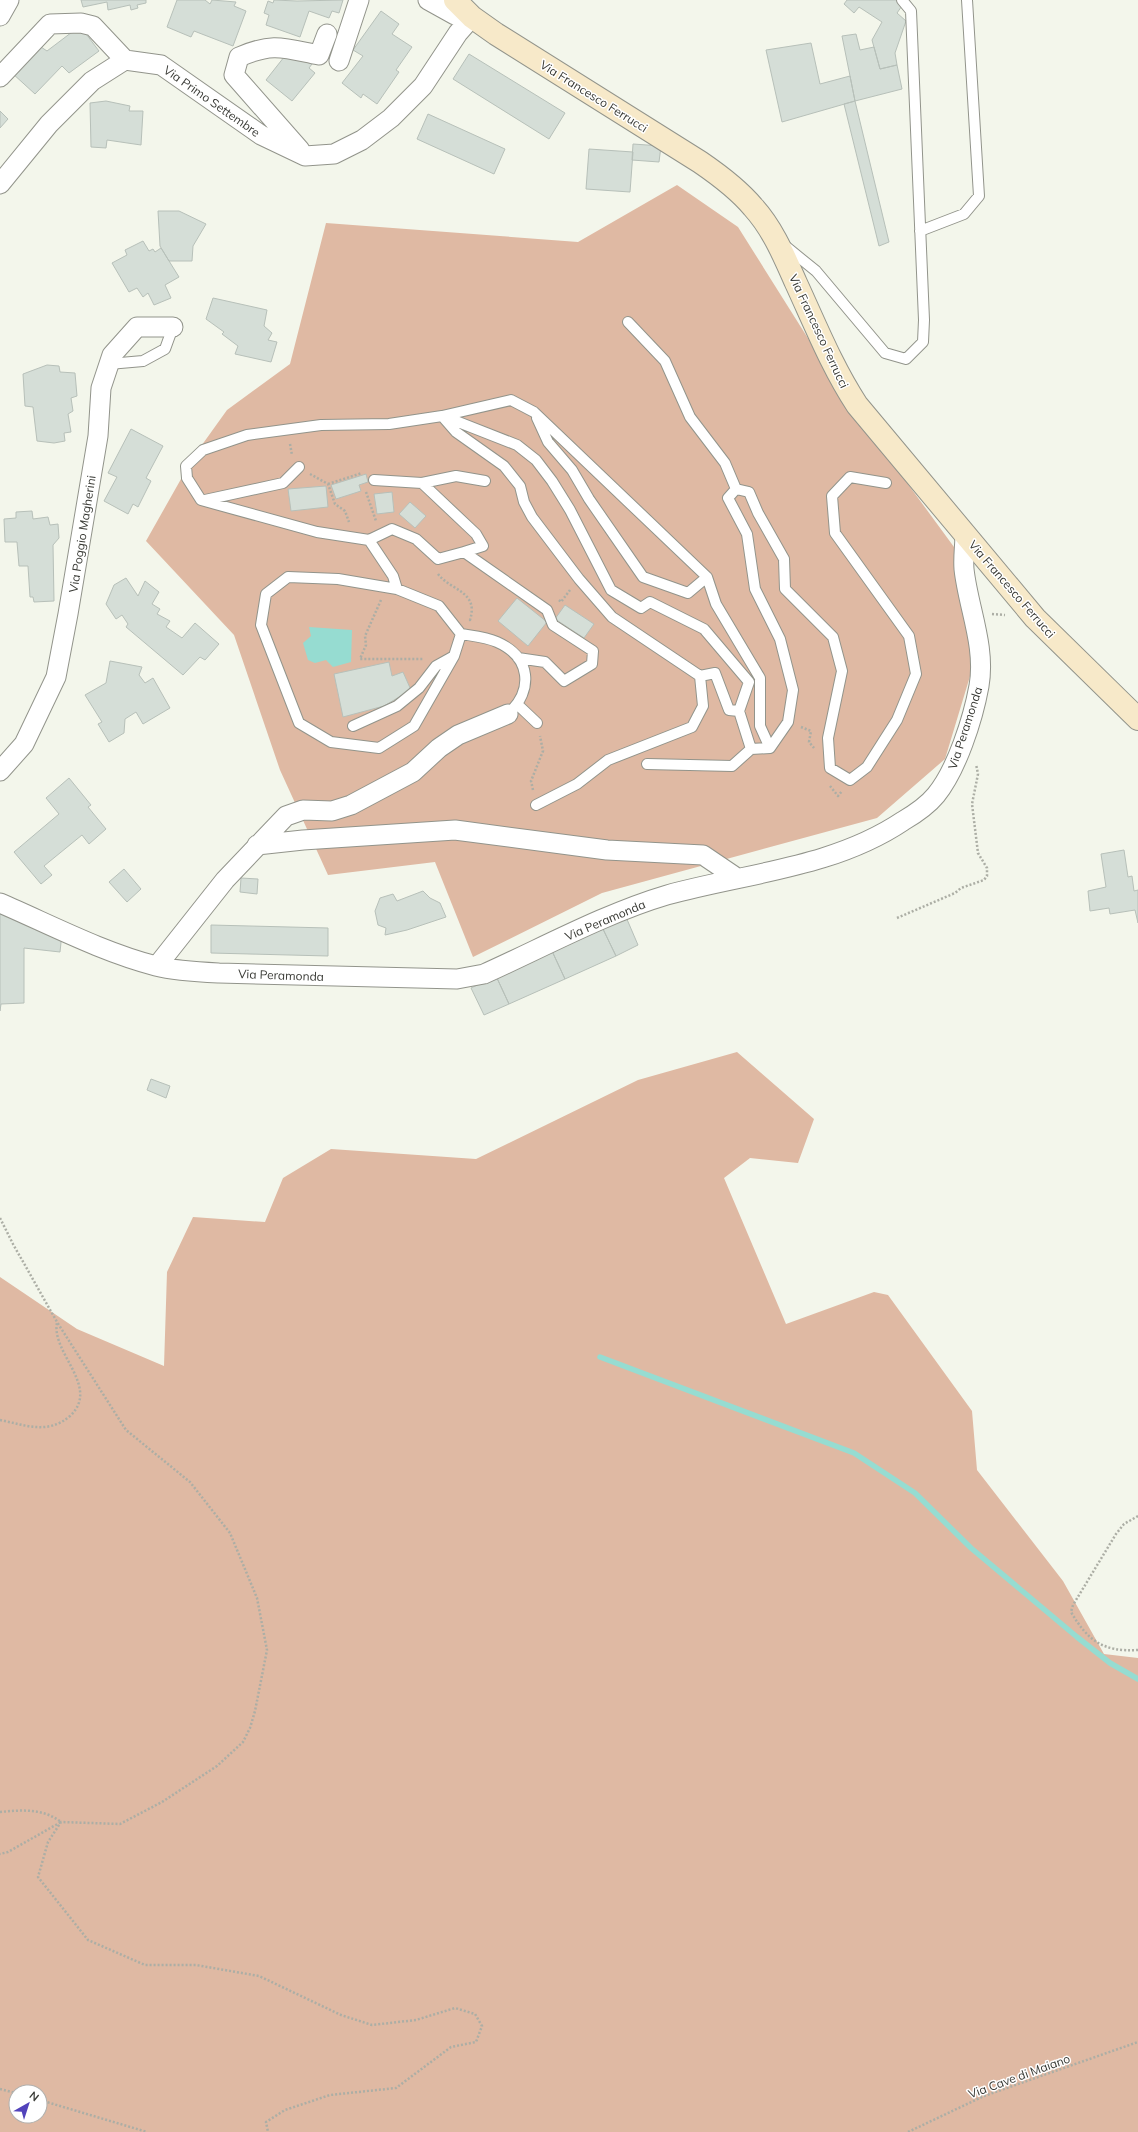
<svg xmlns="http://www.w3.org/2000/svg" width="1138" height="2132" font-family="Mulish,sans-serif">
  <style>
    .green { fill: #dfb9a3; fill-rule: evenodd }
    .water { fill: #96dcd1 }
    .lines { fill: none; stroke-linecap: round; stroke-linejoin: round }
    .stream { stroke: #96dcd1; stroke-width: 5.5 }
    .building { fill: #d5ded7; stroke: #b7c0b9 }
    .lane-casing { stroke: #92948b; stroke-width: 12 }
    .street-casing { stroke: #92948b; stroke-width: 21 }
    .secondary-casing { stroke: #92948b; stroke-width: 24 }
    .path { stroke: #acaea5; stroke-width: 2.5; stroke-dasharray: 2 2; stroke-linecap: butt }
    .lane { stroke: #fff; stroke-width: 10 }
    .street { stroke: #fff; stroke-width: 19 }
    .secondary { stroke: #f7e9c9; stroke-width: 22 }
    .labels { text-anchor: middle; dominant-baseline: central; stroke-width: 3; stroke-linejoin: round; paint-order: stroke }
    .street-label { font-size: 12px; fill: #393a35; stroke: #fff }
  </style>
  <rect width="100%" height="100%" fill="#f3f6eb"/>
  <path class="green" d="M677,185L738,227L850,405L954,547L974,663L945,759L877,818L602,893L473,957L435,862L328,875L280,770L234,635L146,541L194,456L227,410L290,364L326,223L578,242Z
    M737,1052L814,1119L798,1163L750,1158L724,1178L786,1324L874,1292L888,1295L972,1411L977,1470L1063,1581L1104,1654L1138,1658V2132H0V1277L77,1329L164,1366L167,1272L193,1217L265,1222L283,1178L331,1149L476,1159L638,1080ZM16,2092H40V2116H16Z"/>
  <path class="water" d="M309,627L352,630L351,662L333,667L326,660L315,663L308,660L303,643L311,636Z"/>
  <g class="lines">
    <path class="stream" d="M600,1357L854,1453L915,1493L971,1548L1077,1637L1110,1663L1138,1679"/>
  </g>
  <path class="building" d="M81,0H146V3L137,5L138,8L131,10L130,5L108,10L107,2L83,7Z
    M177,0H205L210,4L212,0L236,2L234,6L246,11L233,46L194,31L191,37L167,27Z
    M274,0L297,1L343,0L339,13L332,11L329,18L309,11L300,37L266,25L269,15L264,13L268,1L273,3Z
    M847,0H900L904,3L897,13L906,21L895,53L897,65L880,69L872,40L882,22L859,7L854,13L844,4Z
    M381,11L399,24L392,34L412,47L396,70L399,72L377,104L363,94L361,98L342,83L363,56L353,50Z
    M80,26L99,51L69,73L62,66L35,94L12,73L38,45L47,51Z
    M856,34L860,50L874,47L880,69L897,65L902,89L855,101L842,36Z
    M811,43L820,84L850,76L855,101L782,122L766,50Z
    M288,52L300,55L312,64L309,68L315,73L292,101L266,80Z
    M469,54L565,113L549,139L453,79Z
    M106,101L130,106L129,111H143L141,145L107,140L106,148L91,147L90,103Z
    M855,101L889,242L879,246L844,104Z
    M0,111L8,119L0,128Z
    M428,114L505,149L494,174L417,139Z
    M633,144L661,146L659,162L632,160Z
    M589,149L633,152L630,192L586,189Z
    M158,211H179L206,224L193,246L192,261H169L160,246Z
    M143,241L149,251L153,249L155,252L161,248L179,277L165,285L171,298L154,305L148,293L143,297L137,288L129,292L112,263L127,255L125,250Z
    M213,298L267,310L264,326L272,333L268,340L277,342L271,362L235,354L238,346L222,334L224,332L206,319Z
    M47,365L59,366L60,372L75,373L77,396L71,398L73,411L68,414L71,432L64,433L65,441L54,443L37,441L33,407L25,406L23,374Z
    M131,429L163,446L146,478L151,481L138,507L133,504L128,514L104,501L117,477L108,473Z
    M366,474L368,482L359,485L361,491L336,499L331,485Z
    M326,486L328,507L291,511L288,489Z
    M392,492L394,512L377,514L374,494Z
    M410,502L426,516L415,528L399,514Z
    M32,511L33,519L48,517L50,525L58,524L59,538L53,545L54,601L34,602L33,597H30L28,566H19L17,542H5L4,519L16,518V512Z
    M126,578L138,596L145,581L159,592L152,604L160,609L157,614L170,621L166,627L182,638L195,623L219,644L205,660L200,657L183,675L126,627L128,624L122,615L116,619L106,604L114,585Z
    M517,598L547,622L528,646L498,621Z
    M565,605L594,624L584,638L555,619Z
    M110,661L142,667L139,675L145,683L153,678L170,708L143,724L136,712L125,719L124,733L109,742L98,724L102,722L85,695L106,683Z
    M389,662L392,676L403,672L411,690L384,706L343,717L334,674Z
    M69,778L91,805L88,807L106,829L89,844L82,835L44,866L52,875L41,884L14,852L59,814L46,798Z
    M1124,850L1128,877L1132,876L1134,891L1138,890V923L1135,910L1110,914L1109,908L1090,911L1088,891L1106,887L1101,854Z
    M124,869L141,889L127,902L109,882Z
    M241,878L258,879L257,894L240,892Z
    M423,891L430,898L440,903L446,917L407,930L385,935L386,928L378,925L375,911L380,898L393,894L397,901Z
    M0,909L62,933L60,952L24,948V1003L1,1004L0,1011Z
    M626,917L638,945L616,956L602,927Z
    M211,925L328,928V956L211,953Z
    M602,927L616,956L565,979L552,951Z
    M552,951L565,979L509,1004L496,976Z
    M496,976L509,1004L484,1015L471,988Z
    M151,1079L170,1086L166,1098L147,1090Z"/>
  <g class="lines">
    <g class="lane-casing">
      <path id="lane" d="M920,231L964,214L979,196L967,0
        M784,245L816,271L885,353L906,359L923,342L924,320L911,11L902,0
        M109,364L143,361L165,349L173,327
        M442,416L456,432L504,466L520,486L524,502L532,517L579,579L612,617L700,676L715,673L729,710L739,711L751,749L770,748
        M443,416L517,445L536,460L552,481L570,510L611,590L641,608L650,602L704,629L749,682L739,711
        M537,418L548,442L572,470L589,499L643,577L688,593L707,577
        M374,480L422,483L476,534L483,546L464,552
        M422,483L456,476L485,481
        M736,489L749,492L758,513L784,559L785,589L833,637L842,671L828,738L830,768L850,780L867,767L897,720L916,674L909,636L835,533L832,496L850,477L886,483
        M205,500L283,483L299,467
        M369,540L392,529L416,539L438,559L464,552L547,610L553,625L593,651L592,664L564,681L545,662L518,658
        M397,589L393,576L369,540L317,532L201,500L187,478L186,466L203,450L247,435L321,425L389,424L442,416L511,400L534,412L707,577L716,604L760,678V726L770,748L788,722L793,690L780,639L755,589L747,534L728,498L736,489L725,463L690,417L665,361L628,322
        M461,634L454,656L414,726L379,748L331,742L299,723L261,625L266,594L288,577L338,579L397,589L439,606L461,634C473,636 486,637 497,642C531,657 534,690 508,714
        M518,705L537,723
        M353,726L397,706L419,688L436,666L454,656
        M647,764L732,766L751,749
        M536,805L577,784L608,760L692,727L703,706L700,676"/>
    </g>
    <g class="street-casing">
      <path id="street" d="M428,0L455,15L472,17
        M0,16L9,0
        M339,61L359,0
        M0,77L50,24L81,23L93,26L125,60
        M300,150L234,75L239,57C273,42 284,48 319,55L327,34
        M0,184L49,124L92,81L125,60L161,65L261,135L305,156L334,154L362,140L391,118L423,86L458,33L472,17
        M0,771L24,744L56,677L68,614L98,436L101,388L112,355L137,327H173
        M257,845L303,840L455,830L607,850L703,855L737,878
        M0,903C51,925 102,952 156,966C176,971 198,972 219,973L457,979L484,974C542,948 606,913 667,895C746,873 833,868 903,821C915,814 927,806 936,795C957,769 973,719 979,686C986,646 968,607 964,569C963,557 965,545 965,534
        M157,966L225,880L286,816L303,810L332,811L351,805L413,772L439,748L458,735L508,714"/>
    </g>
    <g class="secondary-casing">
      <path id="secondary" d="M455,0L472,17L496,34L700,162C719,175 738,189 753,207C773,229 784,256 796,283C815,324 832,367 857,405L1035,618L1138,719"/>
    </g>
    <path class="path" d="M290,444L292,455
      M310,474L328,484L335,504L345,511L349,522
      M328,484L362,473
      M366,492L376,521
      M438,574C451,591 479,591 470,620L469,619
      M381,600L365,636L366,645L360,659H424
      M559,600L561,602L570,590
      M992,614L1005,615
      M801,727L811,731L809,742L814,748
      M830,786L838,796L842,791
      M533,790L531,781L543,751L540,736
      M897,918L955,893L961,888L984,880L987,876V868L978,853L972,804L978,774L976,764
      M0,1218L13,1244L57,1322L126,1430L190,1482L230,1533L257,1598L267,1650L255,1711L250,1728L243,1742L217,1766L162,1802L120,1824L61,1822L48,1842L38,1877L88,1940L145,1965H196L259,1976L341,2015L372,2025L416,2020L455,2008L475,2014L482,2026L476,2042L451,2047L396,2088L330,2095L285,2110L266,2122L268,2132
      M0,1420C25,1425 48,1435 70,1416C101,1387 51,1353 57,1323
      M1138,1516L1124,1524L1116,1534L1073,1605L1071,1612C1088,1641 1103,1652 1138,1650
      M0,1812C21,1810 43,1808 61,1822L8,1852L0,1854
      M0,2089L16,2093
      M40,2100L147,2132
      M908,2132L984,2096L1138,2042"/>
    <use href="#lane" class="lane"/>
    <use href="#street" class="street"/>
    <use href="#secondary" class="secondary"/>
  </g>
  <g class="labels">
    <g class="street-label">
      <text transform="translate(594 96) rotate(32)">Via Francesco Ferrucci</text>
      <text transform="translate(212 101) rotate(35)">Via Primo Settembre</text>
      <text transform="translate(819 331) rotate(65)">Via Francesco Ferrucci</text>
      <text transform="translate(82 534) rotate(-81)">Via Poggio Magherini</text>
      <text transform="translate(1012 589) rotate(49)">Via Francesco Ferrucci</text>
      <text transform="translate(965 728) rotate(-72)">Via Peramonda</text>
      <text transform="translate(605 920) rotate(-23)">Via Peramonda</text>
      <text transform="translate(281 975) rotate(2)">Via Peramonda</text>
      <text transform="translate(1019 2076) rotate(-20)">Via Cave di Maiano</text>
    </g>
  </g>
  <g transform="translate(28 2104) rotate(39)"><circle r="19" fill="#ffffff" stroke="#b0b0ae"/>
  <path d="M0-3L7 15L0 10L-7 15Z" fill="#5243bb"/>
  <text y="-6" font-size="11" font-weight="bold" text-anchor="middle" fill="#393a35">N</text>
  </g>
</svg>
